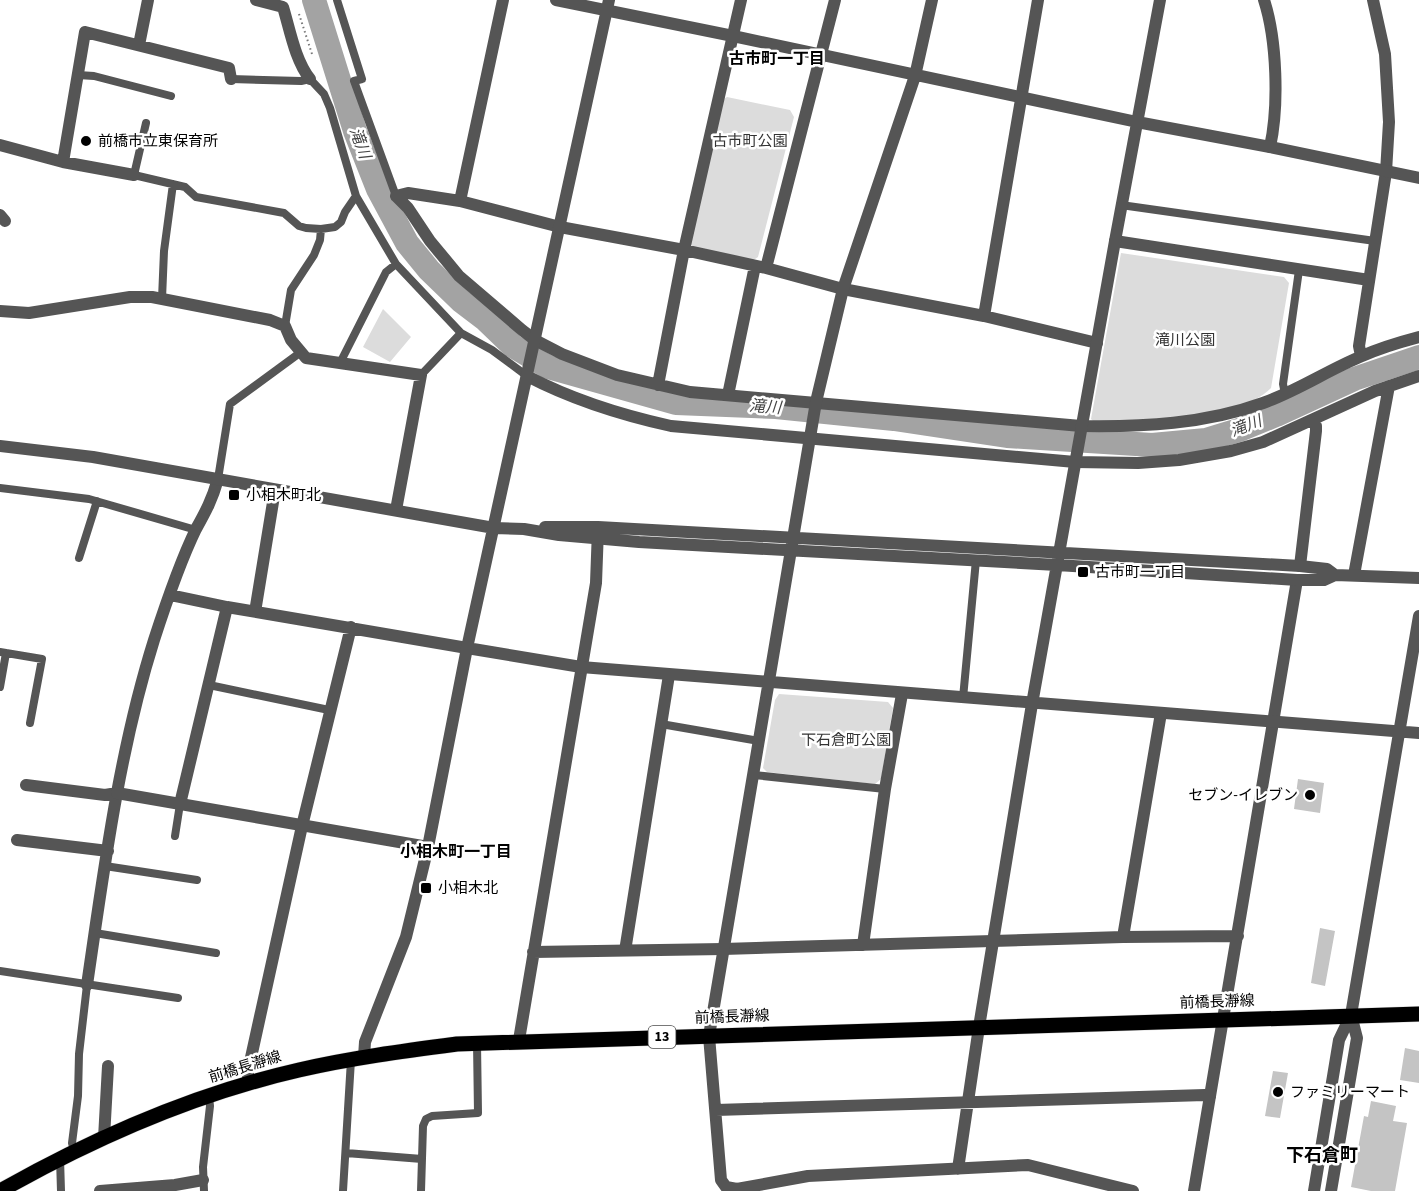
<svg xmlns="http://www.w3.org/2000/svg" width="1419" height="1191" font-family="'Source Sans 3','Noto Sans JP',sans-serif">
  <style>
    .green { fill: #dcdcdc }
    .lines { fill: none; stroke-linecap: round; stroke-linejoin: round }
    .river { stroke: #a3a3a3; stroke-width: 24 }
    .building { fill: #c4c4c4 }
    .primary-casing { stroke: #dbdbdb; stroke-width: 16 }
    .path { stroke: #777; stroke-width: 2; stroke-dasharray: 1.5 3; stroke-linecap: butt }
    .service { stroke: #555; stroke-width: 8 }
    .minor { stroke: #555; stroke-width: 12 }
    .tertiary { stroke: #555; stroke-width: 12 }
    .primary { stroke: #000; stroke-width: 15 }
    .poi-dot { fill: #000; stroke: #fff; stroke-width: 2 }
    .labels { text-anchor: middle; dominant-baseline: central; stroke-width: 5; stroke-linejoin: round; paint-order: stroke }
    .shield { fill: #fff; stroke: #4c4c4c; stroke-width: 1.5 }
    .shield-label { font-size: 14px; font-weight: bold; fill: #000 }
    .poi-label { font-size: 15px; fill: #000; stroke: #fff; text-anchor: start }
    .park-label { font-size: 15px; fill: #333; stroke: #fff }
    .street-label { font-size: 15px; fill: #000; stroke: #fff }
    .neighbourhood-label { font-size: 16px; font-weight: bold; fill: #000; stroke: #fff }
    .water-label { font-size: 16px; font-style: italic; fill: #444; stroke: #fff }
    .quarter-label { font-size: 18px; font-weight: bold; fill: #000; stroke: #fff }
  </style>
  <rect width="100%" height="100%" fill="#fff"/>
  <path class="green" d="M727,97L790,110L794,117L758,257L752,261L695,250L690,243L720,101Z
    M1121,253L1284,277L1289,283L1271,388C1235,423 1144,421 1094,422L1091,419Z
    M383,309L411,337L390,362L363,347Z
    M779,694L888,702L893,708L881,779L875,784L767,772L763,768L775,700Z"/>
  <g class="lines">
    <path class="river" d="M314,0L355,131L378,189L407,243L429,270L461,301L486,320L513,346L548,367L676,403L776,407L894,419L1007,436L1152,445L1206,440L1242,429L1276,415L1354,379L1419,357"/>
  </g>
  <path class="building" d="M1298,779L1324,783L1320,813L1294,809Z
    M1320,928L1335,931L1325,986L1311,983Z
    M1405,1048L1419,1051V1083L1400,1080Z
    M1273,1071L1288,1073L1280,1118L1265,1116Z
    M1371,1101L1396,1106L1393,1121L1407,1123L1395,1191H1371L1351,1187L1364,1116L1368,1117Z"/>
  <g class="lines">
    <g class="primary-casing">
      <path id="primary" d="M0,1191C94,1138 194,1094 299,1070C351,1058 404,1051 457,1044L1419,1014"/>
    </g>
    <path class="path" d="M299,14L312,54"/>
    <path class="service" d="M337,0L362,79L354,81L396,196
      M78,75L94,76L171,96
      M231,79L301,81L310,79L324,94L330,108L356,196L396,264L461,333L492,350L527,376
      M146,123L134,175L185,187L196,197L284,213L299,226L306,228L321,229L335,227L341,222L345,212L356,196
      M1121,205L1375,241
      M162,299L164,251L173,184
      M285,326L291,290L314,255L320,240L321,229
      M340,363L386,272L396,264
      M421,375L461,333
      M1285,394L1283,384L1299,270
      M218,479L230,404L301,352
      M0,488L89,499L196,530
      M79,558L97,501
      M0,652L42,659L30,723
      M209,685L329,710
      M0,687L6,653
      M963,698L976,560
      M661,724L759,741
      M754,775L885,789
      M175,836L180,804
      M105,866L197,880
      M95,933L216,953
      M0,971L178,998
      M74,1151L72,1143L78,1096L79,1054L87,985
      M346,1153L422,1159
      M60,1158L61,1191
      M204,1191L203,1167L210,1106L209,1097
      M343,1191L351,1060
      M421,1191L423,1126L426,1119L432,1116L478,1113L477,1043"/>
    <path class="minor" d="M256,0L283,7C290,30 295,60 310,79
      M1264,0C1277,40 1279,106 1270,147
      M139,45L148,0
      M0,145L63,162L134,175
      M63,162L85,32L229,68L231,79
      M396,196L408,208L430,241L459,276L522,330L535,340L562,354L617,375L690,392L1081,426C1143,427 1205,424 1263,403C1297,391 1328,370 1362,356C1380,348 1400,342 1419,337
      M396,196L408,193L460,201L560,227L684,250L766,268L843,289L984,316L1097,343
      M460,201L503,0
      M0,215L5,221
      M1115,241L1369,280
      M766,268L835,0
      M0,311L29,313L130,297H152L270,320L285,326L291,340L306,358L421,375L396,510
      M984,316L1038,0
      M1361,356L1359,346L1386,172L1389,122L1385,54L1373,0
      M527,376C573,400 621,415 671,426L1075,462L1138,463L1179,460L1231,451L1263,442L1375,391L1419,376
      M658,385L684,250L741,0
      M728,395L755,266
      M1300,566L1316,431V426L1313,420
      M1354,575L1389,386
      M170,595L227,607L467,648
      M255,612L275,490
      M26,785L105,795L117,793
      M180,804L227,607
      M17,840L108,851
      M1123,937L1161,713
      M863,945L885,789L902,694
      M625,951L669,675
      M533,952L723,949L1123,937L1238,936
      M87,985C104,869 119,751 154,640C166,603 179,564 196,529C206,511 212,500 218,479
      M709,1036L721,1180L726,1187L737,1189L808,1176L1028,1165L1133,1191
      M519,1040L596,583L598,529
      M248,1084V1071L302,826L351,627
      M716,1110L1205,1095L1210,1097
      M104,1138L108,1066
      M958,1169L979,1027
      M100,1191L175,1185L203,1180
      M1194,1191L1297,580"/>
    <path class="tertiary" d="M556,0L733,36L1137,122L1270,147L1419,178
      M0,446L93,457L494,528L524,529L559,535L639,542L1057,565L1297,580H1324L1335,575L1419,578
      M545,527H598L1300,566L1327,569L1335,575
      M467,648L581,667L1419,733
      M117,793L428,847
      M979,1027L1032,704L1115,241L1160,0
      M709,1036L816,402L843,289L915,76L932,0
      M364,1057L365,1042L406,937L428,847L467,648L609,0
      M1314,1191L1339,1040L1351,1015L1419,616
      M1331,1191L1357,1038L1351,1015"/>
    <use href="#primary" class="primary"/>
  </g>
  <g class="poi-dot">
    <circle cx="86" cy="141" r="6"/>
    <rect x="228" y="489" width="12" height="12" rx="3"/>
    <rect x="1077" y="566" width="12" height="12" rx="3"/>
    <circle cx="1310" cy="795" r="6"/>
    <rect x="420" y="882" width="12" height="12" rx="3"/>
    <circle cx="1278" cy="1092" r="6"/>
  </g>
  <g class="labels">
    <rect class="shield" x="648.5" y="1026" width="27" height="22" rx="4.5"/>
    <g class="shield-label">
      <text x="662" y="1037">13</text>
    </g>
    <g class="poi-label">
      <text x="98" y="141">前橋市立東保育所</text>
      <text x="246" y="495">小相木町北</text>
      <text x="1095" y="572">古市町一丁目</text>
      <text x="1298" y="795" text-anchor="end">セブン-イレブン</text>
      <text x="438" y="888">小相木北</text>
      <text x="1290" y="1092">ファミリーマート</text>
    </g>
    <g class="park-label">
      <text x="750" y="141">古市町公園</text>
      <text x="1185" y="340">滝川公園</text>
      <text x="846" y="740">下石倉町公園</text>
    </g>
    <g class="street-label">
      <text transform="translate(1217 1002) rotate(-2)">前橋長瀞線</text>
      <text transform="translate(732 1017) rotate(-2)">前橋長瀞線</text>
      <text transform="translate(245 1067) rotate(-17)">前橋長瀞線</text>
    </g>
    <g class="neighbourhood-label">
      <text x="777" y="59">古市町一丁目</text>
      <text x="456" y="852">小相木町一丁目</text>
    </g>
    <g class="water-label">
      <text transform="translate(360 143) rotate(70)">滝川</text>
      <text transform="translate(765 407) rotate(4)">滝川</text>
      <text transform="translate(1246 426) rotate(-21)">滝川</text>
    </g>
    <g class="quarter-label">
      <text x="1322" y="1155">下石倉町</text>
    </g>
  </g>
</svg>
